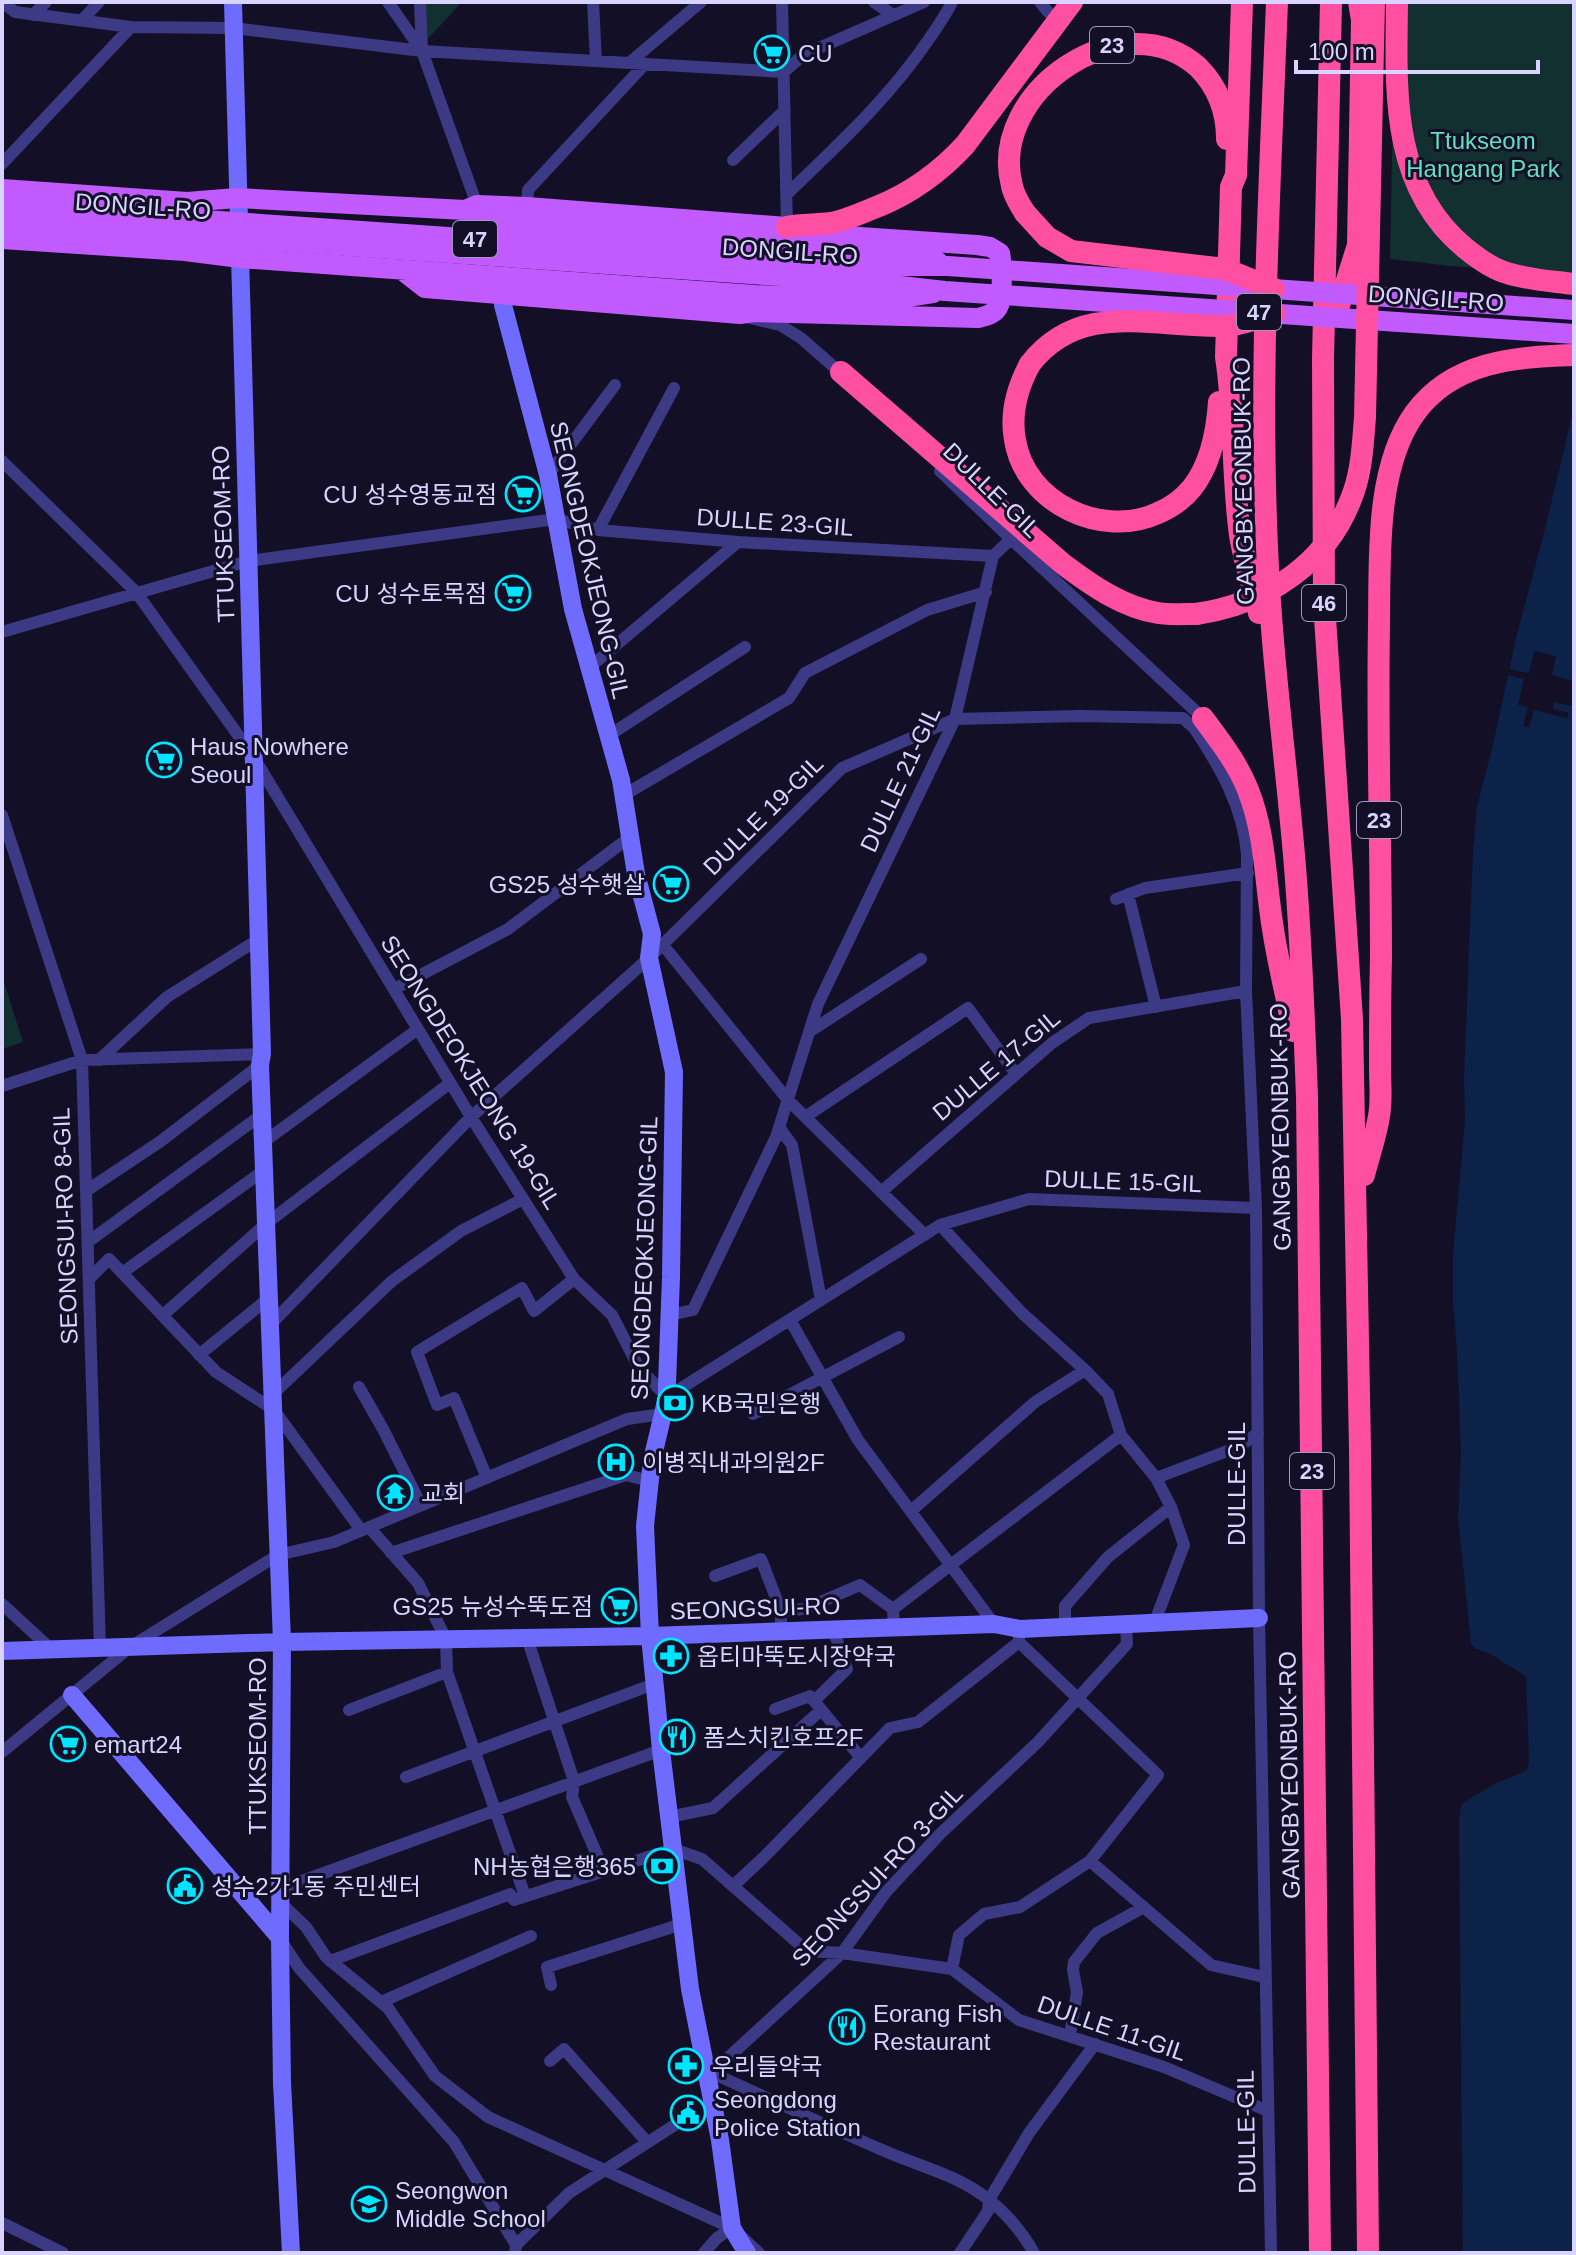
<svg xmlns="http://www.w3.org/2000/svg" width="1576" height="2255" font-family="Arial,'Noto Sans KR',sans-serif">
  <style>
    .green { fill: #12302f }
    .water { fill: #0c2248 }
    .pier { fill: #130f26 }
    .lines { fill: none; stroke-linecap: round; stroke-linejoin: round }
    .street { stroke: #3d3a85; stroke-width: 12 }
    .secondary { stroke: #6f6bff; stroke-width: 18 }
    .primary { stroke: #c25bff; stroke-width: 20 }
    .highway { stroke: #ff4fa3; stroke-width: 22 }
    .primary-bridge { stroke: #c25bff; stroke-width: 20 }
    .highway-bridge { stroke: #ff4fa3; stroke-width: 22 }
    .labels { text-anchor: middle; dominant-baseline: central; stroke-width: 6; stroke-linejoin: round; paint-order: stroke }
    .shield { fill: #130f26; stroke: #9e99be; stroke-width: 2 }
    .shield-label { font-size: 22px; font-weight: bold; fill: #d9d4ff }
    .poi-label { font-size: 24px; fill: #d9d4ff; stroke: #130f26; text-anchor: start }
    .park-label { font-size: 24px; fill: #5fe0c0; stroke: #130f26 }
    .street-label { font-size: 24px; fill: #d9d4ff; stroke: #130f26 }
  </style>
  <rect width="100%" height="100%" fill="#130f26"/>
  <path class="green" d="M425,2H462L426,41Z
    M1395,2H1574V274L1451,266L1390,259Z
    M2,976L23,1042L2,1049Z"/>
  <path class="water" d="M1574,408V2253H1463L1459,1822L1461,1806L1464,1802L1493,1785L1527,1770L1529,1762L1526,1676L1490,1654L1475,1648L1471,1644L1458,1516L1461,1454L1457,1349L1453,1303V1255L1465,1121L1464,1077L1473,850L1477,806L1492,749L1517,634L1542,541Z"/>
  <path class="pier" d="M1534,651L1556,656L1552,675L1574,681V696L1572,706L1554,702L1553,709L1569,713L1567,718L1534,710L1529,727L1523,726L1528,707L1518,705L1524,679L1504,674L1505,668L1529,673Z"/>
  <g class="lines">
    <path class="street" d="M2,2L15,12L131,27L234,28L422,51L784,72L803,55L924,2
      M388,2L422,51
      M420,2L422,51L477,205
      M593,2L596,61
      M782,2L787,227
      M874,2L893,15
      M1040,2L1048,12
      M33,15L46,2
      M82,20L99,2
      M629,63L701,2
      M733,160L785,110
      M2,164L131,27
      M787,194C839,144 889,98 929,39C937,27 946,15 952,2
      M527,207L528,190L645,64
      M750,318L780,325L801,338L842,374
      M2,461L136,592L253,756L471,1117L574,1279L612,1315L639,1368L667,1397L940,1225L1029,1199L1256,1208
      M548,475L615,385
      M598,530L674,388
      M2,632L248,561L556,519L598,530L738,542L993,556
      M589,668L738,542
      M1194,728C1220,767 1243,806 1247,854L1246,991L1256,1208L1259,1618L1271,2253
      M608,736L745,647
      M624,795L789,698L805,673L927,610L986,592
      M2,815L82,1060L100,1648
      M1128,894L1156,1007
      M1116,899L1145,888L1248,873
      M663,945L788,1100L925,1235
      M394,989L508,929L630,837
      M809,1032L921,959
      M99,1060L167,997L259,939
      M2,1086L82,1060L262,1054
      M805,1117L968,1008L1016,1074
      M779,1127L792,1145L821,1300
      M265,1141L418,1029
      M86,1191L161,1141L260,1065
      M881,1192L1052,1043L1089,1018L1246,991
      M940,1225L1022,1313L1085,1370L1108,1394L1121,1435L1156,1478L1171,1507L1184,1545L1154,1624
      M88,1242L264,1113
      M122,1273L266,1169
      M89,1279L109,1259L216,1372L274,1410L361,1530
      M163,1315L267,1223L450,1083
      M670,1315L693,1310L776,1137L818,1004L955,719L993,556L1011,539
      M790,1320L858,1440L994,1624
      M271,1324L471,1117L649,958L842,768L955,719L1080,716L1183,718L1194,728L1203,718L1011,539L940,471
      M199,1355L270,1297
      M359,1387L383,1429L421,1505
      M273,1394L392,1281L461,1231L523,1199
      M753,1414L899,1337
      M487,1478L454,1398L437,1405L417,1352L522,1288L534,1311L574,1279
      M1156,1478L1238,1447L1258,1433
      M911,1511L1035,1402L1085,1370
      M391,1553L626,1475L650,1481
      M715,1576L761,1559L781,1611V1631
      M2,1604L52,1650
      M781,1611L804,1609L860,1585L893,1609
      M894,1627L893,1609L1121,1435
      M1065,1627V1606L1108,1557L1171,1507
      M527,1638L574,1781L572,1797L604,1871
      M1019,1642L1158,1775L1090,1861L1211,1965L1264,1977
      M447,1672L525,1896
      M814,1701L847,1669L833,1629
      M775,1709L810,1696L861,1758
      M349,1710L447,1672L446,1639L418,1583L369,1527
      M2,1752L130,1647L278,1555L334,1542L627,1419L663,1414
      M406,1777L654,1684
      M669,1817L713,1808L821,1710
      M733,1886L763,1858L890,1728L918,1722L1019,1642V1636
      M280,1889L661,1750
      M280,1902L306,1927L326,1957L388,2008L435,2076L488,2117L732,2228L759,2253
      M282,1942L299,1968L454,2142L516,2245L515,2253
      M330,1961L510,1894L514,1900L673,1849L702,1859L807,1951L842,1953L952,1969L1019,2020L1164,2067L1268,2111
      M952,1969L959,1935L984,1914L1020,1907L1090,1861
      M551,1985L547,1967L682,1924
      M381,2002L531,1936
      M1070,2035L1077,1992L1073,1970L1074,1962L1097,1933L1144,1907
      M550,2061L564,2049L647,2142
      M712,2073C768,2098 824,2125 880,2149C913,2164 951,2173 981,2194C1002,2208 1022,2231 1034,2253
      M707,2077L842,1953L886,1892L940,1834L1038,1742L1127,1644L1126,1625
      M2,2223L63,2253
      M516,2245L569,2193L712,2101
      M704,2253L717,2238L732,2228
      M960,2253L988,2211L989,2200L1029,2133L1095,2044"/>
    <path class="secondary" d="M233,2L262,1054L260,1065L282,1642L280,1938L282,2083L291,2253
      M502,293L503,305L548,475L573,609L621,780L636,874L652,934L649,958L674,1072L671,1277L667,1384V1397L652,1460L645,1526L650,1636L661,1750L690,1989L720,2140L732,2228L747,2253
      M2,1651L282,1642L650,1636L994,1624L1020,1629L1259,1618
      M72,1695L280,1938"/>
    <path class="primary" d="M2,189L187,202L237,198L465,210L477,205L527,207L787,227L801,233L977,245L990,247L1000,253C1002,262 1003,297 999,305C996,314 986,316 978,318L754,312L740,314L425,288L402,270
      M465,210L476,221L815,244
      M2,239L185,251L240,258L755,295L894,299L933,293
      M867,250L931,259L938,262
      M1430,300L1574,310"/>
    <path class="highway" d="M1242,2L1236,175L1231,187L1226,357C1235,415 1232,477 1240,535C1244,561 1253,587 1259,613
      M1277,2C1270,183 1259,366 1267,547C1271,650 1285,752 1294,855C1301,935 1304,1016 1307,1097L1320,2253
      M1331,2L1323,359L1324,603L1352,1019L1360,1450L1368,2253
      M1397,2C1396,91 1390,186 1465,248C1476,257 1493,269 1507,273C1529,280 1552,281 1574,284
      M1025,213C1020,205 1014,196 1012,186C987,91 1123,0 1198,67C1217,86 1227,111 1227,139
      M787,227C802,224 816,225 831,223C848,220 863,212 879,206C913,192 940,172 965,145L1072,2
      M1337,312L1358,245L1362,20L1359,2
      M1030,364C1017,388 1010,413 1015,440C1025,503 1102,539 1158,513C1170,508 1183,499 1192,488C1211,464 1217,432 1219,402
      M841,372L1063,564C1091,585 1122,607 1158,613C1170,615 1184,614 1196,614
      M1203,718C1220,741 1238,764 1248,790C1266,835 1265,882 1273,929C1278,963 1287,997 1293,1031
      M1364,1175C1369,1155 1376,1136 1379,1116C1382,1101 1380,1083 1380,1068C1380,1031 1380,995 1381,958C1381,847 1377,736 1379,625C1380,559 1375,468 1415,413C1453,361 1515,357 1574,355"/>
    <path class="primary-bridge" d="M2,206L866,266H948L1430,300
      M2,222L865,282L945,291L1574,334"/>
    <path class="highway-bridge" d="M1025,213L1047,237L1071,251L1225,269L1274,289
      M1030,364C1080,300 1151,327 1221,326C1238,326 1258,318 1275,313
      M1196,614C1269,603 1330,562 1354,491C1362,467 1363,442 1365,417L1374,2"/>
  </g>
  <defs>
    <g id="supermarket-ring" transform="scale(1.8)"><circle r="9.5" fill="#130f26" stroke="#00e5ff" stroke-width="1.5"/><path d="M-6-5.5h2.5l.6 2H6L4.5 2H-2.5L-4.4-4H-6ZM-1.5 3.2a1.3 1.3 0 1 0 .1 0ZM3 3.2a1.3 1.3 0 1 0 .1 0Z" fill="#00e5ff"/></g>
    <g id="bank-ring" transform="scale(1.8)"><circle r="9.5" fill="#130f26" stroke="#00e5ff" stroke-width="1.5"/><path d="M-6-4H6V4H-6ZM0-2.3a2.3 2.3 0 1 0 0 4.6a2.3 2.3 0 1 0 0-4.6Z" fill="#00e5ff"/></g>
    <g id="hospital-ring" transform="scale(1.8)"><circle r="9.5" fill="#130f26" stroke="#00e5ff" stroke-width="1.5"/><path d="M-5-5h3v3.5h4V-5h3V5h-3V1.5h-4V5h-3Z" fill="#00e5ff"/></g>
    <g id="temple-ring" transform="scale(1.8)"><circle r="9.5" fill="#130f26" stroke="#00e5ff" stroke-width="1.5"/><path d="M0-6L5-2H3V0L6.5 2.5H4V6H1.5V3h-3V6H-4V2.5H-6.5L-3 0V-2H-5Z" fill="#00e5ff"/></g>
    <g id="pharmacy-ring" transform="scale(1.8)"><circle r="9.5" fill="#130f26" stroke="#00e5ff" stroke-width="1.5"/><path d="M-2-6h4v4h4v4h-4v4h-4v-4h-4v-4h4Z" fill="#00e5ff"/></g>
    <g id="restaurant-ring" transform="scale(1.8)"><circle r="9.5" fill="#130f26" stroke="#00e5ff" stroke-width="1.5"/><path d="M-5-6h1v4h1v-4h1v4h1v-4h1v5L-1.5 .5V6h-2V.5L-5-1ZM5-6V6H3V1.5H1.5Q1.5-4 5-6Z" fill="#00e5ff"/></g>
    <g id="civic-ring" transform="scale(1.8)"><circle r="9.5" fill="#130f26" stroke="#00e5ff" stroke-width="1.5"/><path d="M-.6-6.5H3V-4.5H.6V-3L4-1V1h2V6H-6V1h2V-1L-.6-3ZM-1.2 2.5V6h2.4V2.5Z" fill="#00e5ff"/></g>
    <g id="school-ring" transform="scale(1.8)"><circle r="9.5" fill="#130f26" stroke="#00e5ff" stroke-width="1.5"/><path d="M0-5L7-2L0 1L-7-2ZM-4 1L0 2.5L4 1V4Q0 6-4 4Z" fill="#00e5ff"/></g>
  </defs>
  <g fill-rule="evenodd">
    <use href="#supermarket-ring" x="772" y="53"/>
    <use href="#supermarket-ring" x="523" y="494"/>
    <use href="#supermarket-ring" x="513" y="593"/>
    <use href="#supermarket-ring" x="164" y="760"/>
    <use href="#supermarket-ring" x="671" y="884"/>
    <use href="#bank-ring" x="675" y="1403"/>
    <use href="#hospital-ring" x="616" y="1462"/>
    <use href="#temple-ring" x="395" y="1493"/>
    <use href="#supermarket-ring" x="619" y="1606"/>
    <use href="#pharmacy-ring" x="671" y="1656"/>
    <use href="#restaurant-ring" x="677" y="1737"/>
    <use href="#supermarket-ring" x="68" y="1744"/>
    <use href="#bank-ring" x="662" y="1866"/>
    <use href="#civic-ring" x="185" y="1886"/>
    <use href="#restaurant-ring" x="847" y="2027"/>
    <use href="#pharmacy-ring" x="686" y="2066"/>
    <use href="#civic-ring" x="688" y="2113"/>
    <use href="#school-ring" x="369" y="2204"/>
  </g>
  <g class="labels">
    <g class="shield">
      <rect x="1090" y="27" width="44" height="36" rx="6"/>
      <rect x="453" y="221" width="44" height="36" rx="6"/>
      <rect x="1237" y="294" width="44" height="36" rx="6"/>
      <rect x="1302" y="585" width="44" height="36" rx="6"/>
      <rect x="1357" y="802" width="44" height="36" rx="6"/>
      <rect x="1290" y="1453" width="44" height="36" rx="6"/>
    </g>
    <g class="shield-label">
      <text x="1112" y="45">23</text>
      <text x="475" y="239">47</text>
      <text x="1259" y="312">47</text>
      <text x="1324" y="603">46</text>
      <text x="1379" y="820">23</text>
      <text x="1312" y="1471">23</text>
    </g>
    <g class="poi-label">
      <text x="798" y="53">CU</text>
      <text x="497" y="494" text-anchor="end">CU 성수영동교점</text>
      <text x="487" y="593" text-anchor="end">CU 성수토목점</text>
      <text x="190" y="746">Haus Nowhere<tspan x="190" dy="28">Seoul</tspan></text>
      <text x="645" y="884" text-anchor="end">GS25 성수햇살</text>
      <text x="701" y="1403">KB국민은행</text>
      <text x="642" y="1462">이병직내과의원2F</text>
      <text x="421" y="1493">교회</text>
      <text x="593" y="1606" text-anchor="end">GS25 뉴성수뚝도점</text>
      <text x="697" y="1656">옵티마뚝도시장약국</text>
      <text x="703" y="1737">폼스치킨호프2F</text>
      <text x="94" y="1744">emart24</text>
      <text x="636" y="1866" text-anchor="end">NH농협은행365</text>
      <text x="211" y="1886">성수2가1동 주민센터</text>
      <text x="873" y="2013">Eorang Fish<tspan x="873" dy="28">Restaurant</tspan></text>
      <text x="712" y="2066">우리들약국</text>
      <text x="714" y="2099">Seongdong<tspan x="714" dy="28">Police Station</tspan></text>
      <text x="395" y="2190">Seongwon<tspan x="395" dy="28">Middle School</tspan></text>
    </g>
    <g class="park-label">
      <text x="1483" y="140">Ttukseom<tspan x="1483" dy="28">Hangang Park</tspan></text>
    </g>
    <g class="street-label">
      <text transform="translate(143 206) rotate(4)">DONGIL-RO</text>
      <text transform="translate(790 251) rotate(4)">DONGIL-RO</text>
      <text transform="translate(1436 298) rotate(4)">DONGIL-RO</text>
      <text transform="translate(1243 481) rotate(-91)">GANGBYEONBUK-RO</text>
      <text transform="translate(992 490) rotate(44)">DULLE-GIL</text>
      <text transform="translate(775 522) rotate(4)">DULLE 23-GIL</text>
      <text transform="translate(223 534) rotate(-92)">TTUKSEOM-RO</text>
      <text transform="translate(590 560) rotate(77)">SEONGDEOKJEONG-GIL</text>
      <text transform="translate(900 779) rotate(-65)">DULLE 21-GIL</text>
      <text transform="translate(763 815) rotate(-45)">DULLE 19-GIL</text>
      <text transform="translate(996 1065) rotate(-40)">DULLE 17-GIL</text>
      <text transform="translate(471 1072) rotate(58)">SEONGDEOKJEONG 19-GIL</text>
      <text transform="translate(1280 1127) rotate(-91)">GANGBYEONBUK-RO</text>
      <text transform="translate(1123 1181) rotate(2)">DULLE 15-GIL</text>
      <text transform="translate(65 1226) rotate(-92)">SEONGSUI-RO 8-GIL</text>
      <text transform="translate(644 1258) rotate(-88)">SEONGDEOKJEONG-GIL</text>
      <text transform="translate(1236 1484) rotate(-90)">DULLE-GIL</text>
      <text transform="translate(755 1608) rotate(-2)">SEONGSUI-RO</text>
      <text transform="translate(257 1746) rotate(-90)">TTUKSEOM-RO</text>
      <text transform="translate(1289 1775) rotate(-91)">GANGBYEONBUK-RO</text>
      <text transform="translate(877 1876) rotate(-47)">SEONGSUI-RO 3-GIL</text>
      <text transform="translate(1112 2028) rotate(19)">DULLE 11-GIL</text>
      <text transform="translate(1246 2132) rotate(-91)">DULLE-GIL</text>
    </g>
  </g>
  <rect width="1576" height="2255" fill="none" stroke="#d9d4ff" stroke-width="8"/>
  <path d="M1296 60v12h242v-12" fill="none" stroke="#d9d4ff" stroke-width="4"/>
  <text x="1308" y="60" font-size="24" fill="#d9d4ff" stroke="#130f26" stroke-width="6" paint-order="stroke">100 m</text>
</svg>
